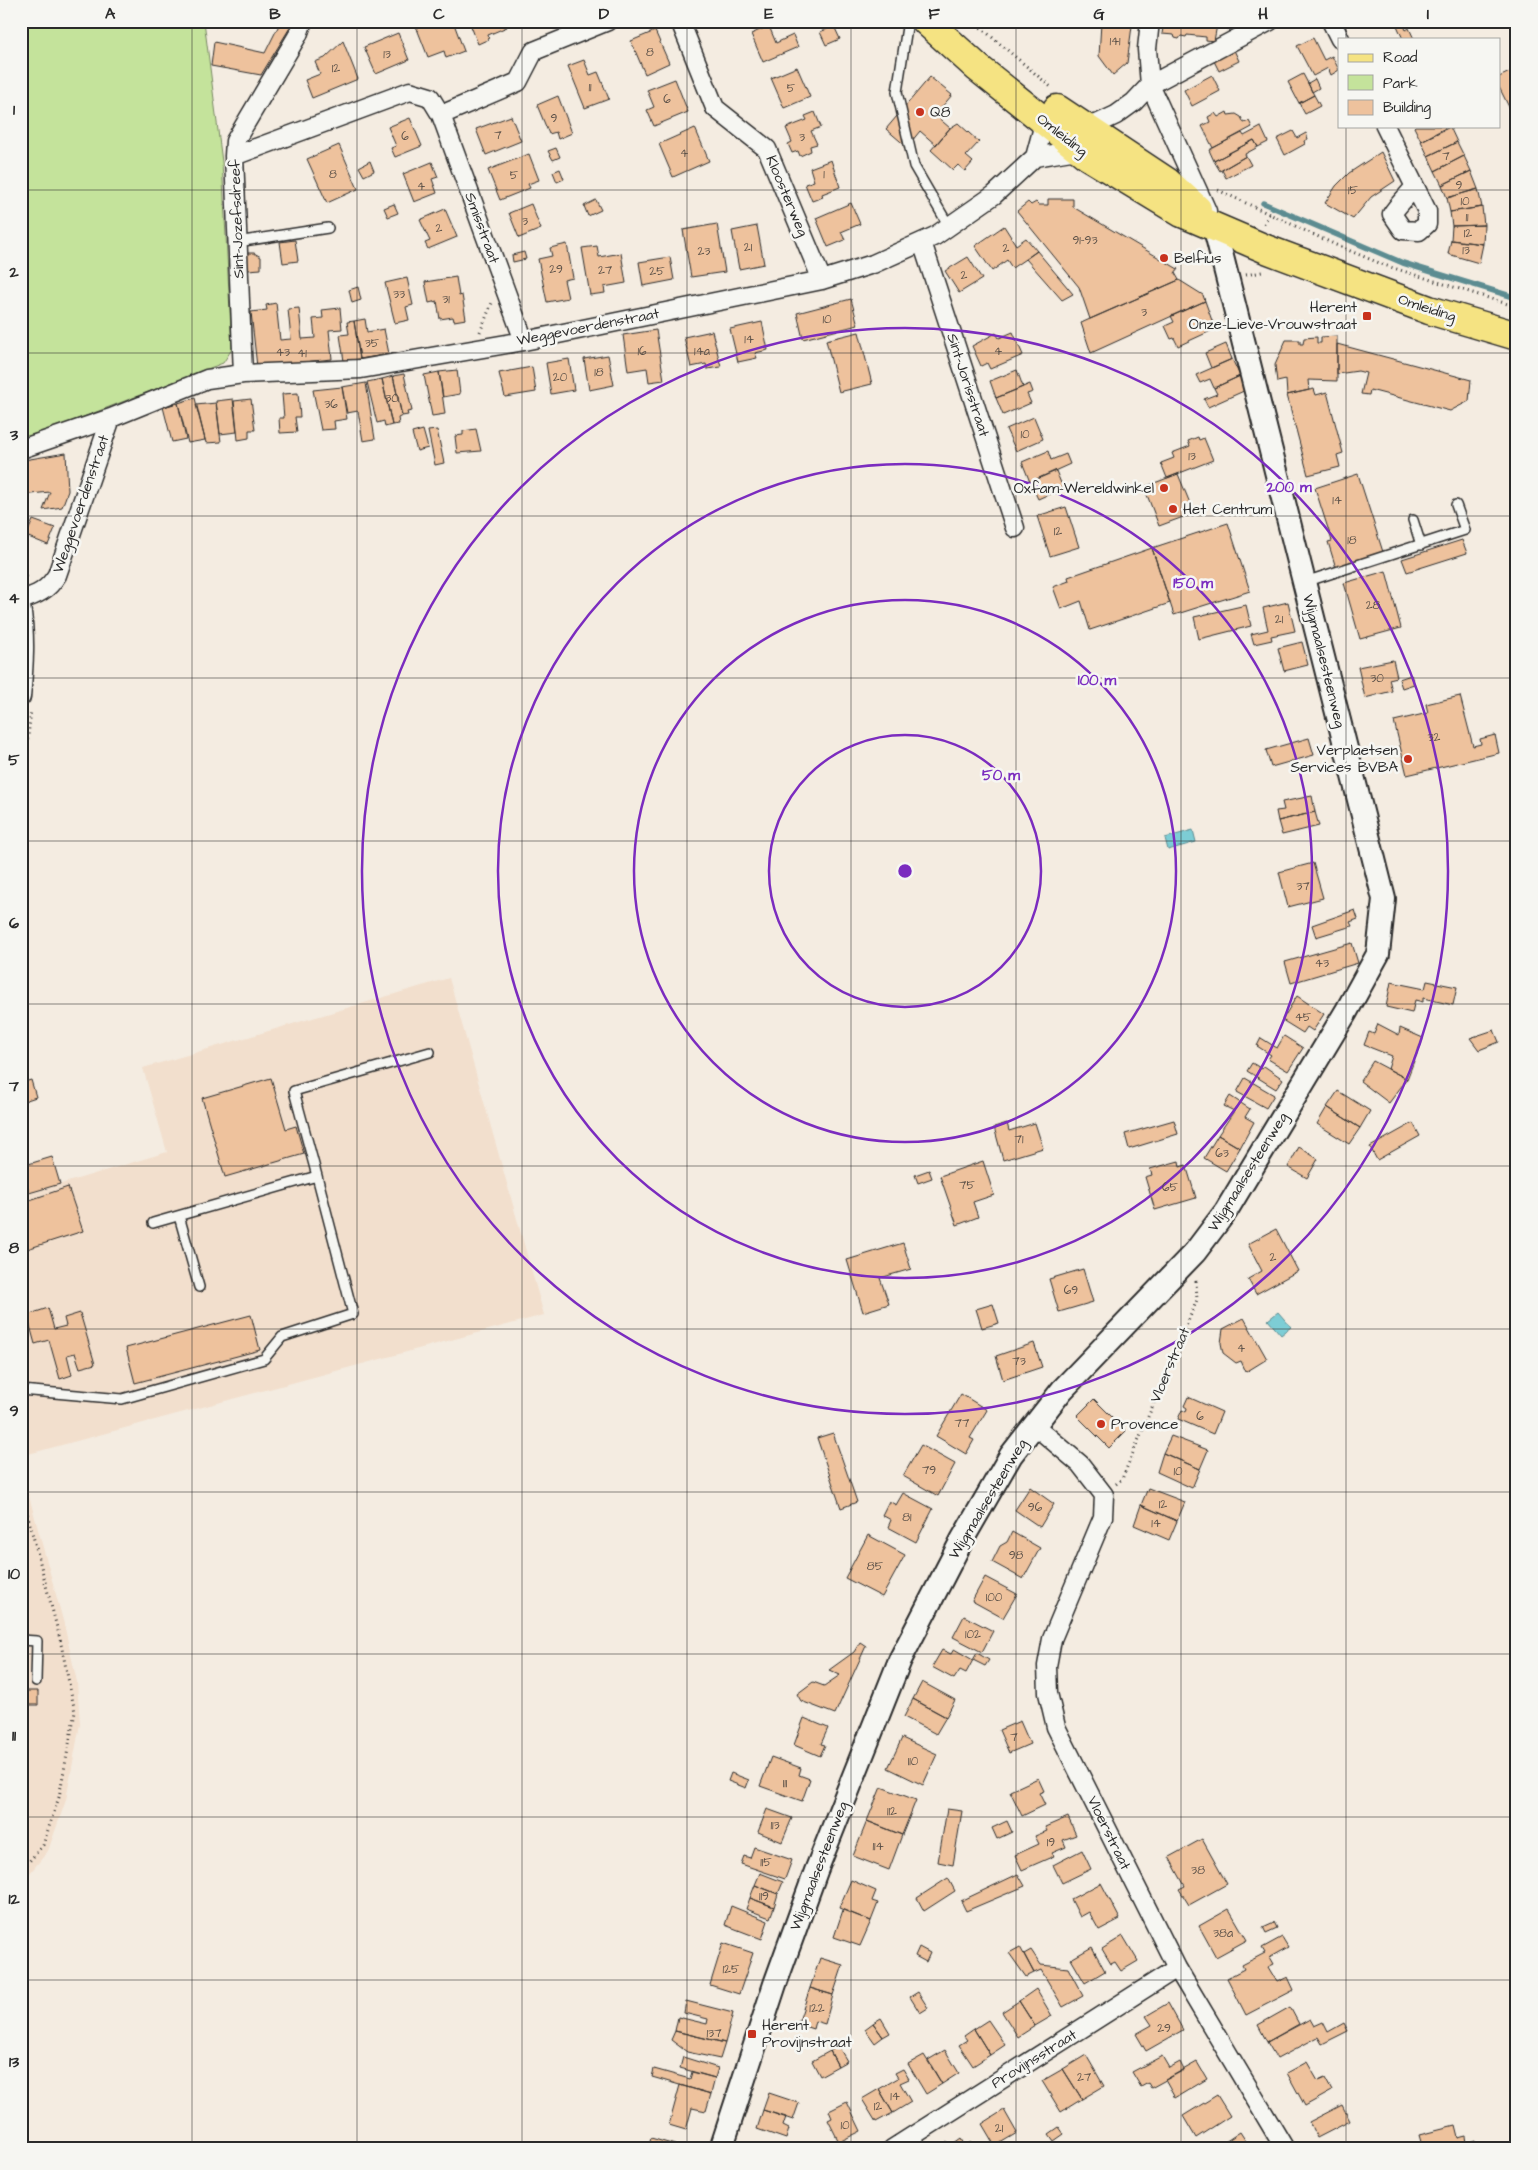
<svg xmlns="http://www.w3.org/2000/svg" width="1538" height="2170" font-family="'Architects Daughter',sans-serif">
  <style>
    .built { fill: #f2dfcd }
    .green { fill: #c4e39b; stroke: #788763 }
    .water { fill: #7dcdd5; stroke: #5c8c91 }
    .lines { fill: none; stroke-linecap: round; stroke-linejoin: round }
    .stream { stroke: #5c8c91; stroke-width: 5.5 }
    .building { fill: #eec29d; stroke: #2b2b2b }
    .service-casing { stroke: #2b2b2b; stroke-width: 12 }
    .minor-casing { stroke: #2b2b2b; stroke-width: 21 }
    .tertiary-casing { stroke: #2b2b2b; stroke-width: 26 }
    .primary-casing { stroke: #2b2b2b; stroke-width: 31 }
    .path { stroke: #2b2b2b; stroke-width: 3; stroke-dasharray: 1 4; stroke-linecap: butt }
    .service { stroke: #f6f6f2; stroke-width: 9 }
    .minor { stroke: #f6f6f2; stroke-width: 18 }
    .tertiary { stroke: #f6f6f2; stroke-width: 22 }
    .primary { stroke: #f5e382; stroke-width: 28 }
    .grid { fill: none; stroke: #2b2b2b; stroke-width: 1; stroke-opacity: 0.55 }
    .ring { fill: none; stroke: #7b2cbf; stroke-width: 2.5 }
    .poi-dot { fill: #c8321e; stroke: #f6f6f2; stroke-width: 2 }
    .labels { text-anchor: middle; dominant-baseline: central; stroke-width: 5; stroke-linejoin: round; paint-order: stroke }
    .number-label { font-size: 12px; fill: #5c5148 }
    .poi-label { font-size: 15px; fill: #2b2b2b; stroke: #f6f6f2; text-anchor: start }
    .street-label { font-size: 15px; fill: #2b2b2b; stroke: #f6f6f2 }
    .centre { fill: #7b2cbf; stroke: #f6f6f2; stroke-width: 2.5 }
    .ring-label { font-size: 15px; text-anchor: middle; font-weight: bold; fill: #7b2cbf; stroke: #f6f6f2; stroke-width: 5; stroke-linejoin: round; paint-order: stroke }
    .neatline { fill: none; stroke: #2b2b2b; stroke-width: 2 }
    .grid-label { font-size: 16px; text-anchor: middle; font-weight: bold; fill: #2b2b2b }
  </style>
  <rect width="100%" height="100%" fill="#f4ece1"/>
  <filter id="ink" filterUnits="userSpaceOnUse"><feTurbulence type="fractalNoise" baseFrequency=".02" numOctaves="2"/><feDisplacementMap in="SourceGraphic" scale="10" xChannelSelector="R" yChannelSelector="G"/><feConvolveMatrix kernelMatrix="1 2 1 2 8 2 1 2 1" color-interpolation-filters="sRGB"/></filter>
  <g filter="url(#ink)">
    <path class="built" d="M449,978L544,1315L21,1456V1196L167,1152L143,1068Z
      M21,1467L64,1624L77,1682L80,1724L66,1800L48,1851L21,1884Z"/>
    <path class="green" d="M21,21H204L222,162L232,349L223,363L21,441Z"/>
    <path class="water" d="M1193,830L1196,842L1168,850L1165,838Z
      M1278,1312L1291,1327L1281,1335L1268,1320Z"/>
    <g class="lines">
      <path class="stream" d="M1263,203L1403,263L1517,298"/>
    </g>
    <path class="building" d="M281,21H294L261,75L211,66L214,42L265,53Z
      M414,21H453L464,51L446,58L444,51L428,57Z
      M469,21H505L507,27L488,35L489,39L478,44Z
      M1164,21H1192L1217,25L1214,41L1206,40V37L1187,35L1186,37L1181,36L1179,39L1175,38L1174,35L1162,34Z
      M1395,21H1402L1406,30L1409,28L1414,39H1403Z
      M1101,23L1132,26L1127,63L1113,75L1099,56Z
      M769,26L776,43L793,35L798,47L763,62L751,34Z
      M834,26L840,39L826,45L820,32Z
      M655,31L669,63L645,74L631,41Z
      M398,33L409,60L376,74L364,47Z
      M1313,38L1324,60L1332,56L1339,70L1331,75L1328,68L1313,76L1297,46Z
      M343,41L358,79L312,98L305,80L320,74L315,62L325,58Z
      M1234,50L1239,61L1219,71L1214,61Z
      M584,60L590,75L598,72L609,99L585,108L568,66Z
      M797,67L810,97L784,108L771,78Z
      M1516,69L1517,70V123L1499,87V77Z
      M1303,74L1314,95L1299,103L1288,82Z
      M1212,75L1220,91L1192,106L1184,90Z
      M930,77L952,95L935,115L950,128L936,145L920,131L907,147L886,129Z
      M675,79L688,112L654,126L647,110L654,107L647,90Z
      M1315,79L1319,88L1312,92L1308,83Z
      M1314,95L1320,106L1305,114L1299,103Z
      M558,96L572,133L558,139L556,132L549,134L537,105Z
      M815,112L821,127L811,131L817,144L810,146L811,151L800,156L798,151L792,153L788,144L792,142L786,128L807,120L805,116Z
      M1227,112L1228,115L1236,114L1241,117L1244,123L1249,121L1252,127L1213,148L1202,126L1210,122L1208,117L1215,113L1218,117Z
      M511,116L521,141L486,155L476,129Z
      M410,118L422,146L395,157L391,148L396,146L388,127Z
      M958,123L979,142L966,156L973,162L965,171L958,165L953,170L931,150L950,128Z
      M1449,126L1421,141L1414,127L1415,126Z
      M1261,127L1268,142L1258,147L1254,140L1214,161L1209,150L1242,133L1244,136Z
      M1450,127L1457,142L1428,156L1421,141Z
      M695,128L709,161L673,177L659,144Z
      M1293,131L1297,138L1306,133L1308,139L1304,141L1305,144L1285,155L1277,139Z
      M1254,140L1258,147L1245,154L1246,156L1220,171L1214,161Z
      M1457,142L1464,156L1435,171L1428,156Z
      M339,145L358,189L327,203L307,159Z
      M556,148L560,157L553,160L548,151Z
      M1381,152L1395,181L1371,197L1353,219L1325,203L1336,186L1349,173Z
      M529,154L539,180L528,184L530,188L500,200L488,170Z
      M1246,156L1251,165L1226,178L1222,170Z
      M1464,156L1471,171L1442,185L1435,171Z
      M831,160L840,187L822,194L823,197L812,201L805,184L814,181L810,168Z
      M370,161L374,171L364,176L359,167Z
      M432,162L438,177L432,179L437,193L414,202L403,174Z
      M560,169L564,179L557,182L553,172Z
      M1471,171L1478,189L1447,198L1442,185Z
      M1478,189L1482,207L1450,212L1447,198Z
      M1048,199H1073V207L1178,269L1175,273L1179,280L1090,319L1079,287L1017,211L1028,202L1031,205L1036,202L1039,205H1048Z
      M596,200L601,210L588,216L584,206Z
      M851,203L860,224L841,232L845,240L828,247L816,218Z
      M394,204L398,213L388,217L384,208Z
      M531,204L541,229L519,238L509,213Z
      M1482,207L1484,225L1452,226L1450,212Z
      M445,209L457,237L428,249L425,243L430,241L420,220Z
      M717,224L725,272L691,277L683,230Z
      M1484,225L1483,244L1451,240L1452,226Z
      M757,226L764,264L739,269L732,231Z
      M1004,226L1016,245L1026,238L1037,251L1012,268L1007,260L992,271L975,246Z
      M295,240L298,261L283,263L280,242Z
      M1451,240L1483,244L1479,263L1448,254Z
      M567,244L573,278L564,280L568,298L547,302L538,259L552,256L550,248Z
      M597,246L599,257L621,253L626,283L604,287L605,293L590,295L582,248Z
      M1037,251L1073,294L1062,300L1026,259Z
      M524,252L526,259L513,262L512,255Z
      M246,253H254L261,257V269L248,270Z
      M670,257L674,280L643,286L639,262Z
      M968,257L982,279L959,293L945,271Z
      M456,277L459,296L462,295L466,319L454,321L453,317L440,319L437,301L429,303L425,282Z
      M407,278L413,305L406,307L409,320L395,323L385,283Z
      M1179,280L1203,295L1205,301L1091,353L1081,323Z
      M358,287L361,300L352,303L349,290Z
      M851,299L858,325L803,339L797,313Z
      M1205,301L1215,329L1178,346L1174,338L1171,339L1165,326L1174,322L1171,316Z
      M276,303L280,340L291,339L288,309L299,308L302,339L315,338L313,319L323,318L322,310L340,308L342,329L329,330L332,359L257,367L251,312L267,310L266,305Z
      M365,319L367,332L384,329L389,354L360,359L354,321Z
      M354,321L360,359L344,361L340,335L349,334L347,322Z
      M762,322L768,350L755,353L757,358L738,362L730,329Z
      M656,330L664,380L649,382L647,368L628,371L623,335Z
      M712,331L721,367L707,369L706,364L691,367L684,337Z
      M859,332L872,384L839,392L826,340Z
      M1013,332L1023,355L990,369L987,363L981,366L972,346L996,333L999,338Z
      M1337,336V381L1308,380L1309,390L1287,395L1286,380L1277,382L1275,365L1286,340H1300V344H1303L1304,338L1317,337V343H1321V337Z
      M1226,344L1232,359L1211,368L1205,353Z
      M1337,344L1471,380L1469,401L1450,411L1370,390L1369,395L1361,394L1366,373L1358,371L1337,374Z
      M608,355L614,385L589,390L584,359Z
      M569,359L574,390L551,394L546,363Z
      M1232,359L1240,376L1214,388L1210,379L1200,383L1196,375Z
      M532,367L536,392L505,397L499,373Z
      M457,370L460,394L443,397L439,372Z
      M1017,370L1023,387L996,398L990,381Z
      M439,372L445,414L432,416L424,375Z
      M404,374L412,411L407,412L408,415L402,416L393,376Z
      M393,376L402,416L398,418L399,424L392,425L382,379Z
      M1240,376L1246,390L1208,407L1204,399L1217,394L1214,388Z
      M382,379L392,425L385,427L384,421L377,423L367,382Z
      M366,383L375,439L363,441L358,411L347,413L342,387Z
      M1030,384L1033,392L1027,394L1031,403L1003,415L996,398Z
      M342,387L347,419L334,421L335,429L321,430L313,390Z
      M1314,389L1316,395L1327,392L1343,453L1337,455L1340,467L1308,475L1287,395Z
      M298,393L300,417H295L297,432L280,433L279,418H284L282,394Z
      M195,398L205,440L188,443L178,403Z
      M233,399L237,432L220,434L216,401Z
      M251,399L255,430H249V438L238,440L234,401Z
      M178,403L186,439L172,442L163,407Z
      M216,403L221,442L206,443L196,405Z
      M1034,417L1043,439L1016,451L1006,429Z
      M476,429L481,451L457,453L455,436L463,435V431Z
      M423,430L428,448L417,451L412,433Z
      M437,430L444,463L435,465L428,431Z
      M1198,437L1199,440L1204,438L1213,460L1167,478L1161,463L1174,458L1172,453L1190,446L1188,441Z
      M1048,451L1051,460L1066,454L1070,464L1030,482L1022,462Z
      M66,453L68,491L62,507L43,510L50,492L21,495V465H25L24,460Z
      M1056,471L1063,488L1038,499L1030,482Z
      M1178,474L1194,513L1159,526L1144,487Z
      M1358,474L1383,552L1336,568L1328,542L1332,541L1315,488Z
      M1066,507L1079,547L1050,556L1037,516Z
      M33,520L55,528L48,545L26,536Z
      M1228,523L1250,591L1174,615L1152,548Z
      M1462,540L1467,553L1407,572L1402,559Z
      M1152,548L1170,603L1090,630L1081,601L1061,609L1053,587L1069,581L1068,577Z
      M1386,571L1401,628L1360,639L1344,583Z
      M1288,602L1295,631L1271,636L1272,640L1254,644L1251,634L1268,630L1263,608Z
      M1246,605L1251,626L1199,639L1194,617Z
      M1302,642L1308,665L1284,671L1278,648Z
      M1393,660L1397,677L1389,679L1392,691L1365,698L1358,667Z
      M1411,675L1414,684L1402,688L1399,679Z
      M1460,696L1473,746L1481,744L1480,739L1495,735L1499,753L1407,775L1394,721L1428,713L1426,704Z
      M1309,738L1314,755L1271,767L1266,750Z
      M1312,796L1315,812L1278,821L1276,811L1284,810L1282,802Z
      M1315,812L1319,826L1282,835L1278,821Z
      M1313,863L1323,898L1288,907L1279,872Z
      M1355,910L1358,919L1350,922L1352,926L1316,937L1312,925Z
      M1352,943L1358,963L1291,983L1285,962Z
      M1427,981L1457,987L1453,1005L1423,998V1002L1415,1000L1412,1013L1386,1007L1391,982L1425,989Z
      M1297,996L1324,1014L1313,1031L1307,1027L1303,1033L1282,1020Z
      M1378,1024L1399,1035L1400,1028L1423,1038L1407,1079L1388,1069L1392,1056L1364,1045L1369,1032L1374,1034Z
      M1494,1030L1499,1042L1479,1050L1470,1038Z
      M1284,1036L1303,1048L1288,1071L1268,1059L1271,1055L1257,1046L1261,1038L1277,1048Z
      M1373,1061L1407,1079L1389,1103L1360,1081Z
      M1252,1063L1262,1069L1264,1066L1283,1079L1276,1089L1247,1071Z
      M271,1078L286,1129L296,1126L304,1154L225,1177L202,1098Z
      M1245,1078L1274,1095L1266,1108L1237,1092Z
      M31,1080L36,1097L21,1102V1083Z
      M1338,1091L1370,1111L1360,1128L1327,1107Z
      M1230,1096L1250,1109L1245,1117L1254,1122L1240,1148L1218,1135L1234,1111L1224,1106Z
      M1327,1107L1360,1128L1349,1144L1317,1124Z
      M1174,1120L1178,1134L1129,1149L1125,1134Z
      M1007,1123L1009,1131L1035,1123L1043,1148L1003,1160L994,1127Z
      M1413,1123L1420,1136L1377,1160L1370,1147Z
      M1218,1135L1240,1148L1226,1171L1204,1158Z
      M1299,1147L1318,1159L1307,1178L1288,1167Z
      M52,1157L60,1184L29,1193L22,1166Z
      M983,1161L994,1195L973,1202L978,1217L957,1225L940,1176Z
      M1179,1161L1180,1167L1186,1165L1196,1198L1155,1210L1145,1177L1152,1175L1150,1169Z
      M929,1170L932,1178L918,1183L915,1175Z
      M68,1187L83,1231L21,1251V1203Z
      M1276,1229L1298,1271L1256,1294L1248,1279L1262,1271L1248,1244Z
      M903,1243L911,1269L880,1278L889,1304L863,1312L847,1260Z
      M1083,1269L1093,1302L1059,1312L1049,1279Z
      M993,1304L999,1323L982,1328L976,1309Z
      M48,1308L54,1329L66,1326L64,1318L80,1313L95,1364L80,1368L75,1353L67,1355L72,1375L60,1379L49,1340L35,1344L27,1315Z
      M251,1315L260,1350L135,1383L126,1348Z
      M1244,1318L1267,1359L1246,1372L1241,1361L1236,1363L1223,1353L1221,1343L1223,1329Z
      M1034,1343L1042,1367L1003,1380L996,1356Z
      M961,1394L987,1410L970,1438L974,1440L966,1454L936,1436Z
      M1188,1397L1222,1412L1213,1434L1178,1419L1182,1410L1186,1412L1187,1408L1184,1406Z
      M1094,1399L1126,1431L1109,1448L1077,1416Z
      M833,1433L857,1502L841,1508L817,1438Z
      M1171,1436L1208,1450L1200,1469L1163,1453Z
      M921,1445L955,1464L938,1496L903,1476Z
      M1163,1453L1200,1469L1192,1488L1157,1472Z
      M1030,1487L1054,1504L1040,1527L1015,1510Z
      M1148,1488L1185,1502L1177,1521L1141,1505Z
      M903,1493L933,1509L916,1542L888,1527L891,1520L882,1515L889,1501L896,1505Z
      M1141,1505L1177,1521L1169,1540L1134,1525Z
      M1012,1532L1040,1548L1023,1579L992,1562L1000,1546L1007,1542Z
      M868,1535L905,1555L882,1597L845,1578Z
      M985,1577L1017,1594L1003,1618L972,1601Z
      M964,1616L993,1631L982,1652L953,1637Z
      M860,1642L866,1646L835,1714L801,1701L797,1694L813,1682L824,1686L840,1675L829,1670L854,1652Z
      M954,1649L973,1660L966,1673L960,1670L954,1679L932,1667L942,1650L951,1654Z
      M977,1653L989,1660L985,1666L973,1660Z
      M21,1657H23L22,1691H38V1705H22L21,1731Z
      M922,1682L955,1700L946,1717L913,1699Z
      M913,1699L946,1717L936,1734L904,1717Z
      M804,1718L828,1728L821,1744L825,1745L820,1756L794,1745Z
      M1020,1721L1030,1744L1009,1753L999,1730Z
      M902,1738L937,1754L923,1785L888,1768Z
      M771,1757L801,1768L799,1775L810,1779L802,1801L760,1786Z
      M21,1772H23V1809H21Z
      M731,1773L749,1780L746,1788L728,1781Z
      M1038,1778L1044,1791L1039,1793L1045,1805L1022,1816L1010,1791Z
      M881,1787L916,1800L902,1835L867,1821Z
      M767,1809L792,1818L782,1842L758,1832Z
      M947,1809L962,1811L953,1865L938,1862Z
      M1068,1817L1076,1835L1063,1840L1066,1847L1052,1853L1054,1856L1022,1870L1015,1855L1039,1844L1035,1836L1047,1831L1045,1827Z
      M867,1821L902,1835L889,1870L853,1856Z
      M1007,1821L1012,1832L997,1839L992,1828Z
      M1202,1839L1227,1884L1189,1905L1179,1889L1185,1886L1169,1857Z
      M754,1847L792,1860L785,1879L741,1864L744,1856L750,1858Z
      M1082,1850L1091,1869L1062,1883L1053,1865Z
      M760,1873L783,1882L778,1894L755,1885Z
      M1018,1874L1025,1886L966,1911L961,1901Z
      M948,1878L955,1891L924,1911L917,1898Z
      M851,1880L876,1891L872,1901L878,1903L871,1921L839,1908Z
      M1101,1883L1120,1919L1099,1930L1089,1912L1080,1917L1071,1899Z
      M755,1885L778,1894L774,1907L750,1898Z
      M750,1898L774,1907L770,1918L746,1909Z
      M731,1906L768,1921L762,1939L725,1925Z
      M1229,1909L1247,1940L1216,1957L1199,1926Z
      M843,1910L871,1921L860,1946L834,1937Z
      M1274,1922L1277,1928L1266,1933L1263,1927Z
      M1123,1936L1138,1961L1121,1971L1115,1962L1111,1964L1102,1949Z
      M1282,1937L1288,1947L1270,1957L1274,1964L1268,1967L1277,1982L1288,1977L1294,1990L1246,2015L1227,1978L1244,1969L1242,1965L1265,1953L1262,1948Z
      M723,1943L753,1953L739,1994L710,1985Z
      M919,1947L930,1953L926,1962L915,1956Z
      M1020,1947L1034,1973L1026,1977L1009,1953Z
      M1092,1947L1105,1971L1085,1983L1071,1959Z
      M1031,1950L1041,1965L1068,1968L1083,1996L1063,2007L1041,1970L1034,1973L1024,1954Z
      M820,1958L843,1965L833,1995L810,1988Z
      M810,1988L833,1995L825,2024L815,2021L813,2029L798,2024Z
      M1036,1989L1052,2016L1035,2026L1019,2001Z
      M918,1992L928,2008L920,2013L910,1997Z
      M686,2001L733,2013L725,2043L675,2031L678,2017L707,2024L708,2019L684,2013Z
      M1019,2001L1035,2026L1018,2037L1002,2012Z
      M1168,2003L1183,2030L1146,2051L1136,2034L1152,2025L1146,2016Z
      M1290,2007L1299,2024L1267,2042L1258,2025Z
      M881,2018L890,2033L883,2037L873,2023Z
      M1310,2019L1314,2026L1323,2022L1328,2032L1344,2023L1348,2031L1322,2044L1318,2037L1277,2059L1267,2042Z
      M988,2020L1005,2045L990,2055L974,2029Z
      M873,2023L883,2037L875,2043L865,2029Z
      M974,2029L990,2055L973,2066L959,2045L967,2040L964,2036Z
      M675,2031L725,2043L720,2059L687,2052L671,2040Z
      M838,2046L847,2061L838,2066L830,2051Z
      M945,2050L959,2073L942,2084L928,2060Z
      M830,2051L838,2066L820,2076L812,2061Z
      M924,2055L942,2084L926,2094L908,2064Z
      M1086,2055L1104,2086L1082,2099L1063,2069Z
      M1162,2056L1169,2068L1180,2062L1184,2070L1151,2088L1148,2083L1141,2087L1132,2072Z
      M683,2057L718,2068L715,2078L680,2068Z
      M1197,2062L1207,2079L1175,2098L1165,2080Z
      M1307,2062L1318,2081L1325,2078L1332,2091L1305,2106L1287,2073Z
      M654,2069L690,2079L692,2072L715,2078L711,2094L652,2077Z
      M903,2069L909,2079L900,2083L911,2102L893,2113L879,2089L898,2078L895,2073Z
      M1063,2069L1082,2099L1061,2112L1042,2081Z
      M680,2085L711,2094L706,2111L692,2108L686,2130L669,2125Z
      M879,2089L893,2113L876,2122L862,2099Z
      M769,2093L799,2103L793,2120L763,2110Z
      M1217,2095L1230,2116L1196,2138L1183,2116Z
      M847,2102L861,2131L839,2142L828,2120L832,2118L829,2111Z
      M1342,2105L1350,2121L1317,2138L1309,2122Z
      M763,2110L786,2117L783,2126L789,2129L786,2139L757,2129Z
      M1004,2110L1017,2133L995,2146L982,2124Z
      M1455,2126L1458,2138L1466,2136L1467,2143L1475,2140L1477,2149H1423L1419,2135Z
      M1059,2127L1064,2134L1054,2141L1049,2134Z
      M1240,2132L1251,2149H1221L1219,2146Z
      M651,2138L675,2145L674,2149H648Z
      M961,2139L965,2146L971,2142L975,2149H936L947,2142L950,2147Z"/>
    <g class="lines">
      <g class="service-casing">
        <path id="service" d="M910,21L907,27L897,92L914,166L950,228
          M237,242L328,228
          M1413,520L1421,545
          M1305,582L1465,530L1456,505
          M317,1176L294,1091L430,1052
          M179,1216L199,1287
          M21,1390L122,1399L264,1359L282,1337L353,1314L317,1176L153,1223
          M21,1640L37,1641L36,1681"/>
      </g>
      <g class="minor-casing">
        <path id="minor" d="M680,21L715,108L767,149L822,280
          M1150,21L1147,49L1150,85L1207,211
          M1331,21L1340,39
          M441,115L518,82L534,51L608,21
          M1078,126L1082,127L1099,123L1116,115L1134,102L1150,85L1270,21
          M1385,126L1427,211V224L1419,231L1403,230L1392,214C1399,203 1408,196 1415,186
          M234,156L410,91L430,97L441,115L524,341
          M1035,157L1042,131L1039,117L1043,118
          M922,242L1015,528
          M243,374L234,156L235,141L298,35L303,21
          M21,449L111,418
          M21,600C37,595 48,590 57,575L111,418L207,379L243,374L361,369L524,341L822,280L873,264L935,236L994,195L1035,157L1071,151L1085,155
          M21,606C26,637 24,666 21,697
          M1034,1425L1080,1464L1104,1495L1103,1517L1052,1639L1047,1666L1048,1693L1056,1727L1177,1968L1285,2149
          M892,2149L1177,1968"/>
      </g>
      <g class="tertiary-casing">
        <path id="tertiary" d="M721,2149L775,1984L816,1871L900,1660L962,1540L1011,1455L1062,1390L1195,1252L1226,1211L1346,1012L1378,954L1384,899L1214,225"/>
      </g>
      <g class="primary-casing">
        <path id="primary" d="M926,21L978,68L1088,156L1182,213L1266,249L1429,310L1517,336
          M1057,109L1167,182L1197,209"/>
      </g>
      <path class="path" d="M973,21L1051,87
        M1218,190L1336,245L1384,265L1517,307
        M1264,224L1269,214
        M1246,275L1262,272
        M480,332L492,303
        M21,562L27,580
        M21,799L31,710
        M1116,1484L1122,1479L1197,1300L1196,1280
        M21,1490L60,1639L75,1712L59,1797L43,1845L21,1871
        M21,2143L24,2149"/>
      <use href="#service" class="service"/>
      <use href="#minor" class="minor"/>
      <use href="#tertiary" class="tertiary"/>
      <use href="#primary" class="primary"/>
    </g>
  </g>
  <path class="grid" d="M192,21V2149M357,21V2149M522,21V2149M687,21V2149M851,21V2149M1016,21V2149M1181,21V2149M1346,21V39M1346,126V2149M21,190H1517M21,353H1517M21,516H1517M21,678H1517M21,841H1517M21,1004H1517M21,1166H1517M21,1329H1517M21,1492H1517M21,1654H1517M21,1817H1517M21,1980H1517"/>
  <g class="ring">
    <circle cx="905" cy="871" r="136"/>
    <circle cx="905" cy="871" r="271"/>
    <circle cx="905" cy="871" r="407"/>
    <circle cx="905" cy="871" r="543"/>
  </g>
  <g class="poi-dot">
    <circle cx="920" cy="112" r="5"/>
    <circle cx="1164" cy="258" r="5"/>
    <rect x="1362" y="311" width="10" height="10" rx="2.5"/>
    <circle cx="1164" cy="488" r="5"/>
    <circle cx="1173" cy="509" r="5"/>
    <circle cx="1408" cy="759" r="5"/>
    <circle cx="1101" cy="1424" r="5"/>
    <rect x="747" y="2029" width="10" height="10" rx="2.5"/>
  </g>
  <g class="labels">
    <g class="number-label">
      <text x="1115" y="41">141</text>
      <text x="650" y="52">8</text>
      <text x="387" y="54">13</text>
      <text x="336" y="68">12</text>
      <text x="590" y="87">11</text>
      <text x="791" y="88">5</text>
      <text x="667" y="99">6</text>
      <text x="554" y="118">9</text>
      <text x="498" y="135">7</text>
      <text x="405" y="136">6</text>
      <text x="802" y="137">3</text>
      <text x="684" y="153">4</text>
      <text x="1446" y="156">7</text>
      <text x="333" y="174">8</text>
      <text x="824" y="174">1</text>
      <text x="514" y="175">5</text>
      <text x="1459" y="185">9</text>
      <text x="421" y="186">4</text>
      <text x="1353" y="190">15</text>
      <text x="1465" y="201">10</text>
      <text x="1467" y="217">11</text>
      <text x="525" y="221">3</text>
      <text x="439" y="228">2</text>
      <text x="1468" y="233">12</text>
      <text x="1085" y="240">91-93</text>
      <text x="748" y="247">21</text>
      <text x="1006" y="248">2</text>
      <text x="1466" y="250">13</text>
      <text x="704" y="251">23</text>
      <text x="556" y="269">29</text>
      <text x="605" y="270">27</text>
      <text x="657" y="271">25</text>
      <text x="964" y="275">2</text>
      <text x="399" y="294">33</text>
      <text x="446" y="299">31</text>
      <text x="1144" y="312">3</text>
      <text x="827" y="319">10</text>
      <text x="749" y="339">14</text>
      <text x="372" y="343">35</text>
      <text x="642" y="351">16</text>
      <text x="702" y="351">14a</text>
      <text x="998" y="351">4</text>
      <text x="283" y="352">43</text>
      <text x="302" y="353">41</text>
      <text x="599" y="372">18</text>
      <text x="560" y="377">20</text>
      <text x="392" y="398">30</text>
      <text x="331" y="404">36</text>
      <text x="1025" y="434">10</text>
      <text x="1192" y="456">13</text>
      <text x="1337" y="500">14</text>
      <text x="1058" y="531">12</text>
      <text x="1352" y="540">18</text>
      <text x="1373" y="605">28</text>
      <text x="1279" y="619">21</text>
      <text x="1377" y="678">30</text>
      <text x="1434" y="737">32</text>
      <text x="1303" y="886">37</text>
      <text x="1322" y="963">43</text>
      <text x="1303" y="1017">45</text>
      <text x="1019" y="1139">71</text>
      <text x="1222" y="1153">63</text>
      <text x="967" y="1185">75</text>
      <text x="1170" y="1187">65</text>
      <text x="1273" y="1257">2</text>
      <text x="1071" y="1290">69</text>
      <text x="1241" y="1348">4</text>
      <text x="1019" y="1361">73</text>
      <text x="1200" y="1416">6</text>
      <text x="962" y="1423">77</text>
      <text x="929" y="1470">79</text>
      <text x="1178" y="1471">10</text>
      <text x="1163" y="1504">12</text>
      <text x="1035" y="1507">96</text>
      <text x="907" y="1517">81</text>
      <text x="1156" y="1523">14</text>
      <text x="1016" y="1555">98</text>
      <text x="875" y="1566">85</text>
      <text x="994" y="1597">100</text>
      <text x="973" y="1634">102</text>
      <text x="1014" y="1737">7</text>
      <text x="913" y="1761">110</text>
      <text x="785" y="1783">111</text>
      <text x="892" y="1811">112</text>
      <text x="775" y="1825">113</text>
      <text x="1051" y="1842">19</text>
      <text x="878" y="1846">114</text>
      <text x="766" y="1862">115</text>
      <text x="1198" y="1870">38</text>
      <text x="764" y="1896">119</text>
      <text x="1223" y="1933">38a</text>
      <text x="731" y="1969">125</text>
      <text x="817" y="2008">122</text>
      <text x="1164" y="2028">29</text>
      <text x="714" y="2033">137</text>
      <text x="1084" y="2077">27</text>
      <text x="895" y="2096">14</text>
      <text x="878" y="2106">12</text>
      <text x="845" y="2125">10</text>
      <text x="999" y="2128">21</text>
    </g>
    <g class="poi-label">
      <text x="930" y="112">Q8</text>
      <text x="1174" y="258">Belfius</text>
      <text x="1357" y="307" text-anchor="end">Herent<tspan x="1357" dy="17">Onze-Lieve-Vrouwstraat</tspan></text>
      <text x="1154" y="488" text-anchor="end">Oxfam-Wereldwinkel</text>
      <text x="1183" y="509">Het Centrum</text>
      <text x="1398" y="750" text-anchor="end">Verplaetsen<tspan x="1398" dy="17">Services BVBA</tspan></text>
      <text x="1111" y="1424">Provence</text>
      <text x="762" y="2025">Herent<tspan x="762" dy="17">Provijnstraat</tspan></text>
    </g>
    <g class="street-label">
      <text transform="translate(1062 135) rotate(38)">Omleiding</text>
      <text transform="translate(787 196) rotate(67)">Kloosterweg</text>
      <text transform="translate(237 219) rotate(-92)">Sint-Jozefsdreef</text>
      <text transform="translate(482 228) rotate(70)">Smisstraat</text>
      <text transform="translate(1427 308) rotate(18)">Omleiding</text>
      <text transform="translate(588 327) rotate(-11)">Weggevoerdenstraat</text>
      <text transform="translate(968 385) rotate(72)">Sint-Jorisstraat</text>
      <text transform="translate(81 504) rotate(-71)">Weggevoerdenstraat</text>
      <text transform="translate(1324 661) rotate(76)">Wijgmaalsesteenweg</text>
      <text transform="translate(1248 1172) rotate(-58)">Wijgmaalsesteenweg</text>
      <text transform="translate(1170 1365) rotate(-67)">Vloerstraat</text>
      <text transform="translate(988 1499) rotate(-59)">Wijgmaalsesteenweg</text>
      <text transform="translate(1109 1833) rotate(64)">Vloerstraat</text>
      <text transform="translate(819 1866) rotate(-69)">Wijgmaalsesteenweg</text>
      <text transform="translate(1034 2059) rotate(-32)">Provijnsstraat</text>
    </g>
  </g>
  <circle cx="905" cy="871" r="8" class="centre"/>
  <g class="ring-label">
    <text x="1289" y="492">200 m</text>
    <text x="1193" y="588">150 m</text>
    <text x="1097" y="685">100 m</text>
    <text x="1001" y="780">50 m</text>
  </g>
  <rect width="1538" height="2170" fill="none" stroke="#f6f6f2" stroke-width="55"/>
  <rect x="1338" y="38" width="162" height="90" fill="#f6f6f2" stroke="#a5a5a2"/>
  <rect x="1348" y="54" width="25" height="8" fill="#f5e382" stroke="#a5a5a2"/>
  <text x="1383" y="62" font-size="15" fill="#2b2b2b">Road</text>
  <rect x="1348" y="75" width="25" height="15" fill="#c4e39b" stroke="#a5a5a2"/>
  <text x="1383" y="88" font-size="15" fill="#2b2b2b">Park</text>
  <rect x="1348" y="100" width="25" height="15" fill="#eec29d" stroke="#a5a5a2"/>
  <text x="1383" y="112" font-size="15" fill="#2b2b2b">Building</text>
  <rect x="28" y="28" width="1482" height="2114" class="neatline"/>
  <g class="grid-label">
    <text x="110" y="19">A</text>
    <text x="275" y="19">B</text>
    <text x="439" y="19">C</text>
    <text x="604" y="19">D</text>
    <text x="769" y="19">E</text>
    <text x="934" y="19">F</text>
    <text x="1099" y="19">G</text>
    <text x="1263" y="19">H</text>
    <text x="1428" y="19">I</text>
    <text x="14" y="115">1</text>
    <text x="14" y="277">2</text>
    <text x="14" y="440">3</text>
    <text x="14" y="603">4</text>
    <text x="14" y="765">5</text>
    <text x="14" y="928">6</text>
    <text x="14" y="1091">7</text>
    <text x="14" y="1253">8</text>
    <text x="14" y="1416">9</text>
    <text x="14" y="1579">10</text>
    <text x="14" y="1741">11</text>
    <text x="14" y="1904">12</text>
    <text x="14" y="2067">13</text>
  </g>
</svg>
